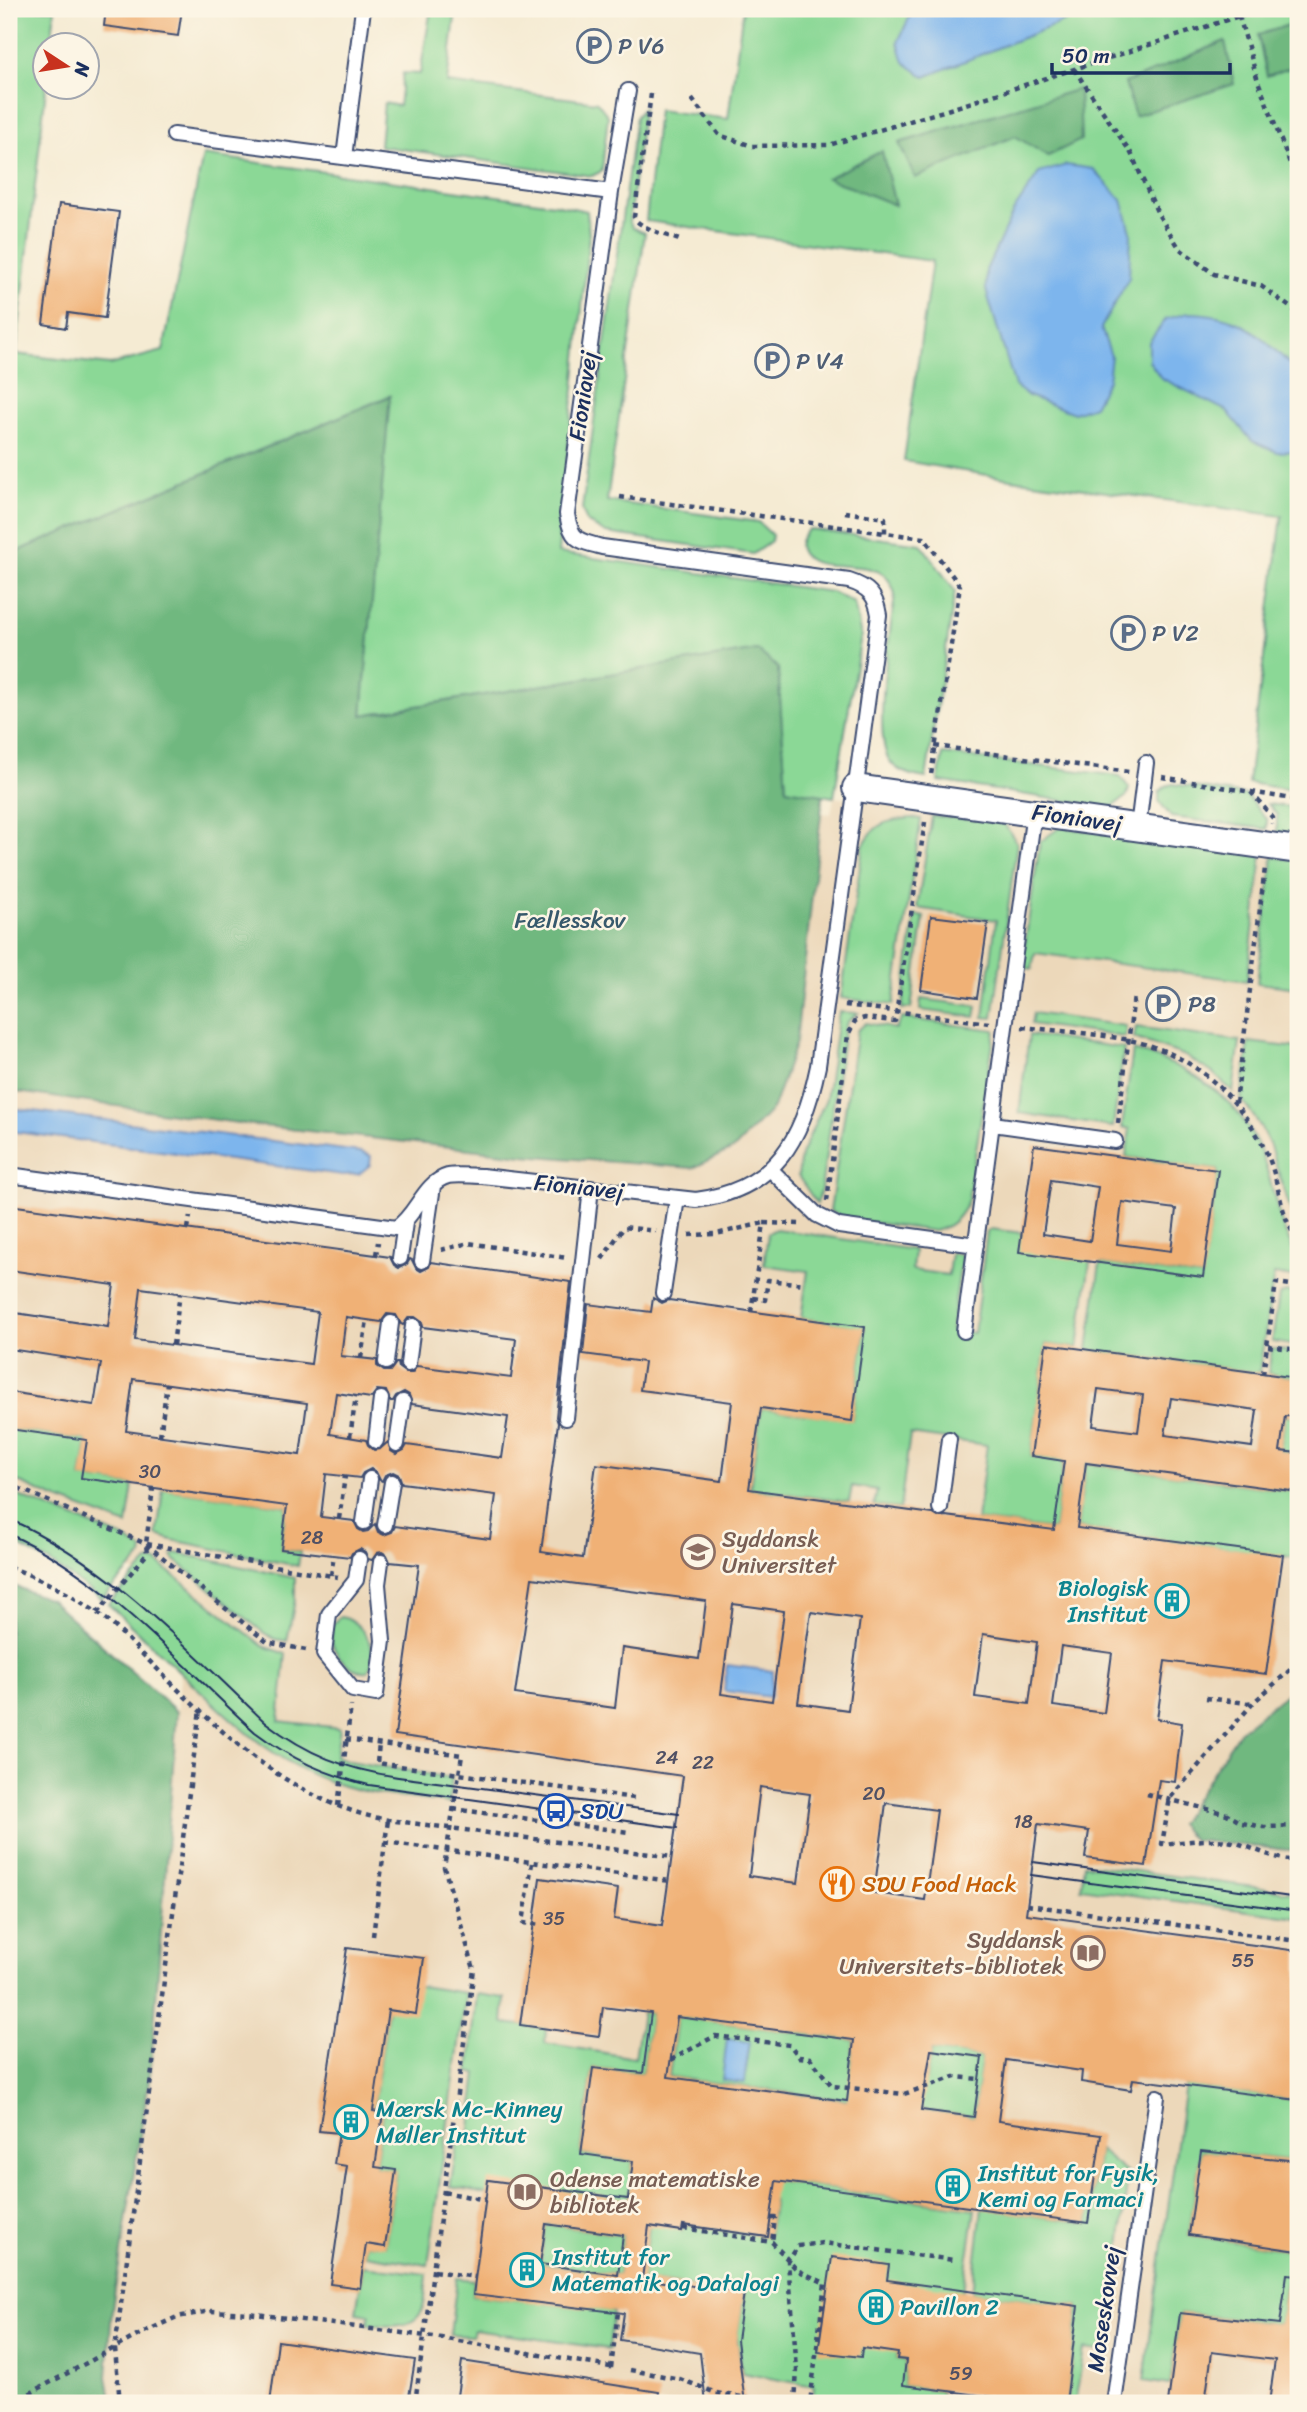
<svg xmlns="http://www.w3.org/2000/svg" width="1307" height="2412" font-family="Sriracha,sans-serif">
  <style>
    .built { fill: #ecd8ba }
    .green { fill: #8bd896; stroke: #53847a; stroke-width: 2 }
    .forest { fill: #70b87f; stroke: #46746e; stroke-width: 2 }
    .water { fill: #7db5ed; stroke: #4c72a6; stroke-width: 2 }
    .building { fill: #f0b176; fill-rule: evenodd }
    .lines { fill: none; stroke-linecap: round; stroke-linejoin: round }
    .lane-casing { stroke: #3c4b70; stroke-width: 18 }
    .street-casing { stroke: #3c4b70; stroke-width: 30 }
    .path { stroke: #3c4b70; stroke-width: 4.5; stroke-dasharray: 5 5; stroke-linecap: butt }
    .lane { stroke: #fff; stroke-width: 14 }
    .street { stroke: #fff; stroke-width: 26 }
    .tram { stroke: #1b2f5e; stroke-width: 2 }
    .labels { text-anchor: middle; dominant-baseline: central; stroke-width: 5; stroke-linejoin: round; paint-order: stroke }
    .number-label { font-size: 19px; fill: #505064 }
    .service-label { font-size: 23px; fill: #4e5e75; stroke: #fcf5e5; text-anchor: start }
    .street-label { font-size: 23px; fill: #1b2f5e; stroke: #fcf5e5 }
    .park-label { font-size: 23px; fill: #37596c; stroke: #fcf5e5 }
    .education-label { font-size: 23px; fill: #785e54; stroke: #fcf5e5; text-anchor: start }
    .culture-label { font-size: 23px; fill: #0d838f; stroke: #fcf5e5; text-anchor: start }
    .transit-label { font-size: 23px; fill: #164399; stroke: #fcf5e5; text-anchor: start }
    .food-label { font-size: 23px; fill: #c56008; stroke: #fcf5e5; text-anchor: start }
  </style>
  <rect width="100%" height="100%" fill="#fcf5e5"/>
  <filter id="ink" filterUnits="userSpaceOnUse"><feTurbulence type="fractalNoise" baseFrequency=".0143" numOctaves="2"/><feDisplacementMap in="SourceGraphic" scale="14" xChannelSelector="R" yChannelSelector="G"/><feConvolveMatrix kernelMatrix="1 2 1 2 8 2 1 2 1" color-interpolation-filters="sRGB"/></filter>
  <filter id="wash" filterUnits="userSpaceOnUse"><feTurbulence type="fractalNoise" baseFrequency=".00686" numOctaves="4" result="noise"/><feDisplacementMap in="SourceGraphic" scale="28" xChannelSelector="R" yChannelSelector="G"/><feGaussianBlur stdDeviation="1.57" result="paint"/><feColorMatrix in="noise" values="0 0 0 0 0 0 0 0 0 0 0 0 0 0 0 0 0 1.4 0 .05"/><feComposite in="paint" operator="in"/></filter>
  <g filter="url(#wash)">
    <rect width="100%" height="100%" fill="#f5ebd3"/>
    <path class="built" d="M834,797L1298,860V2403H112L107,2377L112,2308L151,2068L177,1712L187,1603L9,1501V1091L245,1124L522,1155L660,1166L821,813L831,814Z"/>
    <path class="green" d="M9,9H55L51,45L46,46V88L16,354L110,365L163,351L203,155L554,204L587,211L589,235L558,553L832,592L854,603L861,636L834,797L786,789L778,668L757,650L362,715L389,396L9,555Z
      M431,9H456L447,83L597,102L608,116L602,171L592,176L380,146L384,103L399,106L403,73L420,74Z
      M743,9H1298V22L1258,36L1267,76L1298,65V791L1248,783L1282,516L1011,479L904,461L932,261L646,221L658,110L728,119Z
      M643,108L629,222L633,228L645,233L607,501L758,522L772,535L771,541L753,554L606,533L587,522L582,509L636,116Z
      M809,529L921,544L955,591L926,778C912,776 895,772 888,758C873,729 891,629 895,594C893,587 890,580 884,575C866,561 826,570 810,560C794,551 798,539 809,529Z
      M943,754L1120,776L1129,788L1127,796L1110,808L938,781Z
      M1173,784L1246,795L1267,820V829L1171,817L1159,801V792L1166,786Z
      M1268,804L1298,808V836L1277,833V815Z
      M932,816L1003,822L1017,843L993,1018L984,1017L996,920L917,908Z
      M911,818L921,819L893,1005L841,998L863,846C875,822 886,821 911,818Z
      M1060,827L1262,855L1247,981L1035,953L1032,969L1027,968L1022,964L1040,842Z
      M1273,857L1298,860V988L1257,983Z
      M915,915L924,917L911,1008L902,1009Z
      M921,999L977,1006L975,1017L920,1010Z
      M839,1012L858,1013L847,1022L844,1031L821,1189L817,1204L798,1176L801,1155L826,1099Z
      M1033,1013L1126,1026L1125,1037L1031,1024Z
      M902,1018L995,1030L968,1200C961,1216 952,1227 934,1231L847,1219L830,1211L857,1031L866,1023L896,1029Z
      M1136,1027L1240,1041L1233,1092L1213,1073L1183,1055L1134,1038Z
      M1029,1035L1124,1048L1113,1127L1019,1113Z
      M1249,1042L1298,1048V1233L1270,1146L1259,1124L1241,1098Z
      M1133,1050C1188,1066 1237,1095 1260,1150C1269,1172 1273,1195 1280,1217C1287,1242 1298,1251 1298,1278L1274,1274L1259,1373L1088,1350L1100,1263L1202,1277L1218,1170L1126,1157L1130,1129L1122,1127Z
      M776,1229L914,1250L912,1270L948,1275L951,1253L962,1255L951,1330L974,1333L987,1232L991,1229L1022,1233L1090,1261L1078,1348L1046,1344L1031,1456L1064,1461L1054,1530L977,1520L987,1445L910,1434L900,1509L874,1506L877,1490L852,1486L849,1502L750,1489L761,1408L852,1420L865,1328L801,1318L808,1271L764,1265L768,1233Z
      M1286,1292L1298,1293V1346L1272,1342L1279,1295Z
      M1272,1349L1298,1352V1378L1268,1374Z
      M1285,1416L1298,1417V1454L1280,1451Z
      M9,1429L87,1440L81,1478L133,1485L127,1525L55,1498L9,1478Z
      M1086,1463L1298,1492V1558L1077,1528Z
      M163,1489L287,1506L281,1549L300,1552L298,1566L172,1540L157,1535Z
      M9,1492L124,1538L143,1550L142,1556L102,1599L48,1561L9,1541Z
      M177,1553L295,1578V1600L287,1641L275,1639L264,1633L175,1560L172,1556Z
      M156,1561L263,1646L286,1654L279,1721L340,1728L336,1756L349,1761L452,1778L449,1803C414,1798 377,1796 343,1786C280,1767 240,1728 194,1685C165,1658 137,1631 108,1604L148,1562Z
      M340,1617C362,1619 382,1653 368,1671C352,1673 337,1658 332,1643C331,1637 332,1630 332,1624Z
      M1084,1864L1298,1893V1918L1081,1888Z
      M420,1986L466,1993L428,2265L365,2255L366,2244L385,2246L396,2170L375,2167L383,2113L373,2111L388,2010Z
      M477,1994L505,1998L503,2023L546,2028L545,2043L635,2058L642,2012L651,2013L643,2073L593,2068L581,2154L633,2161L628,2199L486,2194L450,2187L458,2142L468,2143L477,2074L469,2072Z
      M677,2017L854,2040L851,2069L926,2079L931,2050L982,2057L974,2117L669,2077Z
      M1185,2085L1298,2100V2161L1201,2151L1189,2235L1290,2250L1280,2324L1180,2313L1170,2385L1144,2381Z
      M1099,2150L1128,2174L1109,2352L1084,2349L1075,2403H1066L1078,2306L972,2292L982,2208L1088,2223Z
      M657,2164L975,2209L963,2290L903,2310L897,2359L906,2360L903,2385L940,2390L945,2403H893L851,2398L850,2403H815L813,2399L814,2386L742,2373L737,2337L744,2293L642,2279L655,2186L682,2231L683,2225L768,2236L774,2200Z
      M546,2224L623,2235L618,2275L540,2264Z
      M363,2266L427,2274C426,2284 426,2298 423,2308C415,2331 385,2326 367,2324L370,2315L356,2313Z
      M457,2278L474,2280L473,2295L613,2311L609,2349L474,2330L472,2336L450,2335Z"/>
    <path class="forest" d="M1298,22V65L1267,76L1258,35Z
      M1225,41L1234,84L1135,116L1125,83Z
      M1079,89L1081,140L1048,156L1015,136L915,178L899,143Z
      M882,151L895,205L827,178Z
      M390,396L362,715L757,650L778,668L786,789L823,795L796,1042L773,1108L735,1148L693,1168L522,1155L245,1124L9,1091V555Z
      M9,1584L51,1600L177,1712L151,2068L112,2308L107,2377L112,2403H9Z
      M1298,1684V1851L1193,1840L1179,1824L1239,1732Z"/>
    <path class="water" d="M913,9H1095L925,77L904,62L898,42Z
      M1066,165L1093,169L1122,200L1131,232L1129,278L1101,328L1111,356L1108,380L1094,406L1074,413L1028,396L1015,386L986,290V270L1013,212L1039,173Z
      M1188,313C1245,314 1260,336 1298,372V451L1277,452L1252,441L1227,411L1161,378L1149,361V342L1166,319Z
      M9,1108L361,1152L371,1156L370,1165L359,1174L343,1175L9,1131Z
      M727,1665L773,1671L770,1697L724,1691Z
      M727,2039L750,2042L744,2083L722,2080Z"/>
    <g id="blocks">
      <path class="building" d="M106,9H182L178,36L104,26Z
        M59,204L119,212L105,318L68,313L66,328L43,324Z
        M931,916L988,923L977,998L921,990Z
        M1034,1145L1218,1170L1203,1277L1019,1252ZM1051,1180L1098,1187L1090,1241L1043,1234ZM1122,1202L1176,1209L1171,1251L1117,1244Z
        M9,1205L390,1257L394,1265L399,1268L407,1264L410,1259L412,1260L416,1268L421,1271L429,1267L431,1262L571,1282L556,1417L558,1423L541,1552L583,1558L596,1464L722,1481L732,1402L640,1390L644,1362L583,1354L588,1304L651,1312L653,1298L662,1303L669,1300L865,1327L852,1421L761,1408L749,1489L933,1514L938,1517L946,1516L1054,1530L1064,1461L1031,1456L1046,1344L1298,1378V1417L1285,1416L1280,1451L1298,1453V1492L1086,1463L1077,1528L1283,1555L1266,1674L1165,1661L1157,1719L1182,1723L1175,1782L1159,1780L1146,1866L1085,1858L1089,1831L1038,1824L1026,1914L1298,1951V2100L1133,2079L1131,2090L1081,2082L1082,2071L1006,2060L998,2121L1101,2135L1088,2223L776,2181L768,2237L683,2225L682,2231L649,2226L642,2279L744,2293L737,2340L745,2403H706L700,2353L620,2340L624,2313L473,2295L488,2180L628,2199L633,2161L581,2154L593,2068L643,2073L651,2013L603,2007L599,2036L520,2025L540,1878L618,1889L614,1919L662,1926L683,1776L395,1735L419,1565L390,1562L387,1555L382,1552L377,1553L372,1560L368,1559L365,1552L360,1549L352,1553L350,1557L281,1549L287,1506L81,1478L87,1440L9,1429V1392L94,1405L101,1363L9,1349V1312L108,1327L114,1285L9,1270ZM141,1288L318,1312L311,1364L135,1340ZM387,1314L396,1315L401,1324L403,1325L409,1317H415L422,1322L423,1327L516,1339L511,1378L417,1366L412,1373H406L399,1368L398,1363H396L390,1371H384L377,1366V1360L341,1356L346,1317L381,1322ZM133,1379L307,1403L300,1455L126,1431ZM1098,1389L1143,1395L1138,1432L1093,1426ZM377,1390L386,1391L390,1401H393L396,1396L404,1392L409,1395L412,1404L508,1417L502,1458L407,1445L404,1450L396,1454L391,1451L388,1442L380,1449L374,1450L368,1445L366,1440L330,1434L336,1393L371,1398ZM1171,1398L1257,1410L1252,1447L1165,1435ZM371,1469L376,1472L380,1480L382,1481L385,1475L393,1472L399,1475L402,1483L496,1495L490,1539L395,1526L392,1532L384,1535L378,1532L375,1524L368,1531L363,1532L358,1529L354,1521L321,1517L326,1474L360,1478L363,1473ZM532,1578L706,1601L699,1659L622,1648L615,1708L515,1694ZM733,1604L784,1611L772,1701L721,1694ZM811,1612L860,1619L848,1710L798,1703ZM983,1634L1037,1642L1029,1704L975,1697ZM1061,1646L1112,1653L1104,1713L1053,1706ZM760,1787L810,1794L798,1883L749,1876ZM886,1803L937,1810L925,1900L874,1893ZM677,2017L854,2040L847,2101L668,2077ZM931,2050L982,2057L974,2117L921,2110ZM546,2224L623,2235L618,2275L540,2264Z
        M347,1948L424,1958L416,2014L388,2010L373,2111L383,2113L375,2167L396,2170L385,2247L366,2244L360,2288L330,2284L347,2166L334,2164L339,2133L319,2131Z
        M1201,2151L1298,2161V2251L1189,2235Z
        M832,2257L889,2265L887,2280L1078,2306L1066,2403H1040L903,2385L906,2360L897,2359L898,2353L862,2348L861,2357L818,2352Z
        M1287,2274L1298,2275V2403H1269L1275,2360L1212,2352L1205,2403H1168L1180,2313L1280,2324Z
        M278,2341L415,2360L408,2403H270Z
        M462,2361L659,2392L658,2403H456Z"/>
    </g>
  </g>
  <g filter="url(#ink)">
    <use href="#blocks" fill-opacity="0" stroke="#3c4b70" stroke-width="2"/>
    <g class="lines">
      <g class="lane-casing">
        <path id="lane" d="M174,135L611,192
          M344,157L363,9
          M1138,827L1146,763
          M993,1124L1115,1141
          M770,1169L817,1215L839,1226L976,1245
          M9,1175L396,1228C417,1215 423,1183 448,1176C458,1174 472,1176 482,1176L696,1200C776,1190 803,1139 818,1066L879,615C876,595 868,587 849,581L602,547C578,541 571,540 567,514L611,192L628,91
          M400,1258L405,1223
          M422,1261L433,1186
          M663,1293L677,1198
          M964,1331L1034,812
          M386,1362L391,1323
          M408,1364L413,1326
          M566,1418L591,1188
          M376,1441L381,1399
          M397,1444L403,1402
          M940,1508L949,1439
          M364,1522L370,1479
          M385,1525L392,1482
          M359,1559L356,1580L329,1614L324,1654L353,1690L376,1694L383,1641L378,1584L381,1562
          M1114,2403L1157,2097"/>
      </g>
      <g class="street-casing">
        <path id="street" d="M856,788L1298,850"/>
      </g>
      <path class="path" d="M1239,16L1258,81L1298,184
        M1074,69L1131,153L1158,214L1180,249L1214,274L1261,286L1298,313
        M651,94L634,217C638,228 670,236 682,241
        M692,99L719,135L752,146L829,145L950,109L1261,9
        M620,497L885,533
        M845,512L885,518V533L924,538L960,586L931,775
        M935,746L1129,772
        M1162,777L1251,792L1273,818L1272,824
        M1251,792L1298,800
        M845,1005L989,1023
        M1022,1027C1057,1031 1094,1033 1129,1040C1193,1053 1241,1097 1268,1156C1276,1175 1279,1198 1286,1218C1289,1226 1294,1234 1298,1242
        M1236,1103L1265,868
        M1118,1123L1134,996
        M827,1201L848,1035L855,1021L865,1018L895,1021L925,822
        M188,1229L190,1216
        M689,1235L716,1234L764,1223
        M441,1250L469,1243L567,1258
        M376,1255L378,1242
        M602,1259L624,1227L656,1231
        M753,1298L765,1300L768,1280L804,1284
        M751,1312L764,1223L800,1224
        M173,1345L180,1293
        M1268,1346L1298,1350
        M361,1358L367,1320
        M1263,1374L1276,1283L1298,1286
        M160,1436L167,1383
        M350,1437L356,1396
        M9,1484L146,1544L267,1642L306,1650
        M339,1519L345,1476
        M147,1544L338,1577
        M9,1567C46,1580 78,1598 110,1622C191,1700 272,1800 388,1820L673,1857
        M331,1575L334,1555
        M97,1613L147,1554L146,1544L153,1488
        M1298,1663L1255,1701L1170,1798L1162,1844C1186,1842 1216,1836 1240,1844C1260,1851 1277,1860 1298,1861
        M1206,1698L1247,1703L1255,1702
        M346,1739L462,1755L459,1774L377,1763L379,1744
        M1147,1794L1227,1814L1242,1823L1264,1827L1298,1826
        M338,1806L351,1706
        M453,1809L629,1832
        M385,1842L670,1881
        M532,1863L523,1923L542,1925
        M1027,1905L1298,1941
        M373,1936L388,1820
        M671,2060L715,2036L790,2045L799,2057L810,2058L832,2086L904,2094L955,2077L979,2079
        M444,2192L486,2200
        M771,2218H775L772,2242
        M683,2228L772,2242L797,2270L825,2283L810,2403
        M434,2271L475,2277
        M611,2368L618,2312
        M630,2370L680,2379L716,2393L779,2403
        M1130,2401L1150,2403
        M12,2403L146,2331L177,2317L211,2311L248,2313L441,2338L616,2368
        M120,2403L115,2349L200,1710
        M415,2403L474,1969L444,1867L459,1774L634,1798
        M795,2403L797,2369L788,2262L798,2246L823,2243L954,2260
        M953,2403L955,2392
        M1002,2403L1003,2398"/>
      <use href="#lane" class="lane"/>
      <use href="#street" class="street"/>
      <path class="tram" d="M9,1519C111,1565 185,1646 265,1722C308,1755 345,1769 398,1777L679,1814
        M9,1534C107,1578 177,1661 255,1732C291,1759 326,1775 369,1785L677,1828
        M1033,1862L1298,1898
        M1031,1875L1298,1911"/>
    </g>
  </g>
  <defs>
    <g id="parking-ring" transform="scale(1.75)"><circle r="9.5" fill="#fcf5e5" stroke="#5c6f8a" stroke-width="1.5"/><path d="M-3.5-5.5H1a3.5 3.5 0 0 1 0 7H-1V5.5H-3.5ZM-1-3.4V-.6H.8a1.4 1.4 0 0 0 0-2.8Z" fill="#5c6f8a"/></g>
    <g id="university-ring" transform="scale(1.75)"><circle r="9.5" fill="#fcf5e5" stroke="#8d6e63" stroke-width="1.5"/><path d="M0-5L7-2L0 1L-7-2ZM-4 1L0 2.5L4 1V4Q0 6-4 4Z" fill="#8d6e63"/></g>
    <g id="building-ring" transform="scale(1.75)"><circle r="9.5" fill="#fcf5e5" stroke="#0f9aa8" stroke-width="1.5"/><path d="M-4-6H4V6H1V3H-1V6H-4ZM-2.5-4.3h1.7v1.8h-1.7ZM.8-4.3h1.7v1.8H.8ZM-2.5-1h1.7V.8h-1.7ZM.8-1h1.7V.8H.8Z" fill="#0f9aa8"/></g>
    <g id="bus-ring" transform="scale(1.75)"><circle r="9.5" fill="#fcf5e5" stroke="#1a4fb4" stroke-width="1.5"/><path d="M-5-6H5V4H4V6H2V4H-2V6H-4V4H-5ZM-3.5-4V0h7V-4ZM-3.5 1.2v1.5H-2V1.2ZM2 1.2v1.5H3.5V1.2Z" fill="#1a4fb4"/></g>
    <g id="restaurant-ring" transform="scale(1.75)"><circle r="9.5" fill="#fcf5e5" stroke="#e8710a" stroke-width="1.5"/><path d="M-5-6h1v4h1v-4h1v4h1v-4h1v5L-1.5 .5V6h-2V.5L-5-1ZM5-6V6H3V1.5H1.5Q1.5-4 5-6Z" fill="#e8710a"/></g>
    <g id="library-ring" transform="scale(1.75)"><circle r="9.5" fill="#fcf5e5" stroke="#8d6e63" stroke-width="1.5"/><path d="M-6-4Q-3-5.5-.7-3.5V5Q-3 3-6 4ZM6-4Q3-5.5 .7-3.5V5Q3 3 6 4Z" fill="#8d6e63"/></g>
  </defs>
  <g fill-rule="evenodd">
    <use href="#parking-ring" x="594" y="46"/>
    <use href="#parking-ring" x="772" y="361"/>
    <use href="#parking-ring" x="1128" y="633"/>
    <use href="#parking-ring" x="1163" y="1004"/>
    <use href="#university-ring" x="698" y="1552"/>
    <use href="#building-ring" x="1172" y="1601"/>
    <use href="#bus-ring" x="556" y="1811"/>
    <use href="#restaurant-ring" x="837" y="1884"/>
    <use href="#library-ring" x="1088" y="1953"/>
    <use href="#building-ring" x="351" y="2122"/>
    <use href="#building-ring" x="953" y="2186"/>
    <use href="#library-ring" x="525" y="2192"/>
    <use href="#building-ring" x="527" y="2270"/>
    <use href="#building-ring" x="876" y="2307"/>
  </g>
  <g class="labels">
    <g class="number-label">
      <text x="150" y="1471">30</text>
      <text x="312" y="1537">28</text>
      <text x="667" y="1757">24</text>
      <text x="703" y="1762">22</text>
      <text x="874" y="1793">20</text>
      <text x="1023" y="1821">18</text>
      <text x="554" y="1918">35</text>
      <text x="1243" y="1960">55</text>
      <text x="961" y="2373">59</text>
    </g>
    <g class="service-label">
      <text x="618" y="46">P V6</text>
      <text x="796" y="361">P V4</text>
      <text x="1152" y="633">P V2</text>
      <text x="1188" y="1004">P8</text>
    </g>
    <g class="street-label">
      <text transform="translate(583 396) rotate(-82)">Fioniavej</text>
      <text transform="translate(1077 818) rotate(8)">Fioniavej</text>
      <text transform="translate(579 1187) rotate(6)">Fioniavej</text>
      <text transform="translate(1104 2309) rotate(-82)">Moseskovvej</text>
    </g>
    <g class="park-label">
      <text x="570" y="920">Fællesskov</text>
    </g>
    <g class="education-label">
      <text x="722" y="1539">Syddansk<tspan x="722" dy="26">Universitet</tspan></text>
      <text x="1064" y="1940" text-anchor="end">Syddansk<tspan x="1064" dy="26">Universitets-bibliotek</tspan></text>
      <text x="550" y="2179">Odense matematiske<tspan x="550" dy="26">bibliotek</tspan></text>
    </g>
    <g class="culture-label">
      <text x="1148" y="1588" text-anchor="end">Biologisk<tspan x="1148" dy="26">Institut</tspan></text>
      <text x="376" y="2109">Mærsk Mc-Kinney<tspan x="376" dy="26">Møller Institut</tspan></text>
      <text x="978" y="2173">Institut for Fysik,<tspan x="978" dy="26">Kemi og Farmaci</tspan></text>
      <text x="552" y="2257">Institut for<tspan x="552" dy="26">Matematik og Datalogi</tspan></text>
      <text x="900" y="2307">Pavillon 2</text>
    </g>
    <g class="transit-label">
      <text x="580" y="1811">SDU</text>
    </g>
    <g class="food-label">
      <text x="862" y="1884">SDU Food Hack</text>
    </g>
  </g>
  <rect width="1307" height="2412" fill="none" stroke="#fcf5e5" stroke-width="35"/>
  <g transform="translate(66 66) rotate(102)"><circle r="33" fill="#fcf5e5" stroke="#a2a6af" stroke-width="2"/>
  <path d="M0-5L12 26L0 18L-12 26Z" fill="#c8321e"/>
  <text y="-10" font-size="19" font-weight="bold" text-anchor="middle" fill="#1b2f5e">N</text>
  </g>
  <path d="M1052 63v10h178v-10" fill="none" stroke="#1b2f5e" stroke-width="3.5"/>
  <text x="1062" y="63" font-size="21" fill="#1b2f5e" stroke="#fcf5e5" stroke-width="5" paint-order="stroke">50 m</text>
</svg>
